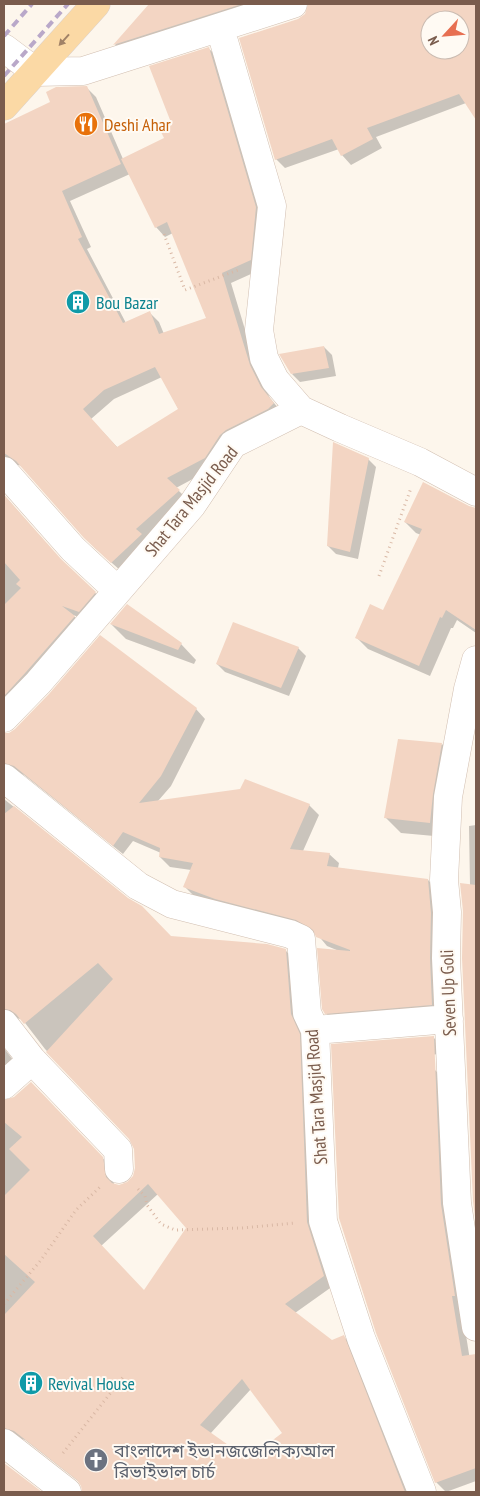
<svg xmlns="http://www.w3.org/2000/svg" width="480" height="1496" font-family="'PT Sans Narrow','Noto Sans Bengali',sans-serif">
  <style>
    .shadow { fill: #0003; fill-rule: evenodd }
    .building { fill: #f3d5c3; fill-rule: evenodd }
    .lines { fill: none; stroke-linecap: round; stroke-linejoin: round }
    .street-casing { stroke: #d1beb0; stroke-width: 29 }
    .primary-casing { stroke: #dad1cd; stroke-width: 29 }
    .path { stroke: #d9b8a5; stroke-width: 3; stroke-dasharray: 1 4; stroke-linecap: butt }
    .street { stroke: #fff; stroke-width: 28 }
    .primary { stroke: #fbd9a5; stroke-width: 28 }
    .rail { stroke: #b9a8c9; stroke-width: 4; stroke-dasharray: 8 5; stroke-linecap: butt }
    .oneway { fill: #a18267 }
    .labels { text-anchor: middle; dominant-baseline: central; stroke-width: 4; stroke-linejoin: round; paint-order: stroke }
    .food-label { font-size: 18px; fill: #c56008; stroke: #fffaf3; text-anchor: start }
    .culture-label { font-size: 18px; fill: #0d838f; stroke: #fffaf3; text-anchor: start }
    .street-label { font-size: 18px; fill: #7a5c4d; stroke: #fffaf3 }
    .worship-label { font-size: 18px; fill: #5b616d; stroke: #fffaf3; text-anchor: start }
  </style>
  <rect width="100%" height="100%" fill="#fdf6ec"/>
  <path class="shadow" d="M151,4H280L124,54L115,45Z
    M309,4H476V118L466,103L376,137L382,148L351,165L342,155L339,149L285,168L276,159L305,16L309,8ZM430,20H460V50H430Z
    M209,49L219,58L265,218L260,270L231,283L259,376L270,398L283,414L215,467L176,488L188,500L121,571L95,548L24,468L19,465H12L4,469V125L86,87L96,97L123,159L166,139L174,126ZM130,174L156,227L165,237L173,233L207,319L164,334L159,322L149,312L126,323L87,249L91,247L70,201ZM162,377L179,410L118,448L91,419L114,399Z
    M324,347L332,355L336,376L300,382L292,374Z
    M368,459L376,467L358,559L336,554L328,546Z
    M4,495L67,567L105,602L89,621L73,615L84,627L4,715Z
    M468,507L476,509V633L457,620L453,628H451L430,676L368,649L357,638L384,611L421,535L416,533L405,522Z
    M111,624L181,644L196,660L194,664L126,639Z
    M298,648L306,656L289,696L225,672L217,664Z
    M196,709L205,719L171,786L158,801L309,805L319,815L303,851L329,854L339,863L338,868L428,880L438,890L442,1014L335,1023L326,1013L339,951L327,946L317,934L307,929L194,896L185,887L191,870L170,867L160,857L161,853L133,841L123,854L24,775L16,772L4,776V734Z
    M442,744L457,759L445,837L401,833L386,818Z
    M4,799L128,899L171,938L286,951L295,960L333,1286L295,1313L332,1342L343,1336L353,1346L410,1492H92L25,1440L16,1437L4,1441V1101L41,1093L112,1168L114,1185L120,1186L129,1183L134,1177L136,1168L135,1149L130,1138L45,1049L22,1019L13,1018L4,1021ZM158,1194L188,1228L144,1292L101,1246ZM251,1389L283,1433L248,1460L210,1434Z
    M476,825V1053L467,1043L470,885L469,826Z
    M433,1037L443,1047V1054L402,1056V1065L435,1070L444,1079L451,1214L455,1242H451L470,1360L476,1354V1481L446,1492L436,1482L377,1332L340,1218L333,1046Z
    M4,1048L19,1068L4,1082Z
    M468,1075L476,1076V1217L474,1201Z
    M4,1464L40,1492H4Z"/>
  <path class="building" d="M149,4H242L113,45Z
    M308,4H476V120L459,94L367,128L373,139L341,156L332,139L275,160L239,38L298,19L305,14ZM430,20H460V50H430Z
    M209,47L256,207L251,260L222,273L250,365L261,387L274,403L268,409L226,430L220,435L205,458L167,478L180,490L136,529L142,534L111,563L84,538L16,461L4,453V124L50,102L46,92L56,87L87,86L121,164L62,191L82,237L78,239L123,323L150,311L159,334L206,318L167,222L155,228L121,159L164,138L160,130L172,125L149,66ZM155,367L178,409L117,447L83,409L104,390Z
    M324,346L329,368L291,374L279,354Z
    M333,442L369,458L350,552L327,546Z
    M423,482L469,506L476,508V630L446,610L442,618L440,617L419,666L355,638L370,604L383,610L422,529L404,522Z
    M5,496L61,559L96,592L79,612L62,606L75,616L26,672L4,696V605L21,588L16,584L20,580L4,562V498Z
    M127,604L182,643L178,650L110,624Z
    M233,622L299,647L281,688L216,664Z
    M100,635L197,708L161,776L139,803L240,789L245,779L310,804L290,849L330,853L327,866L428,879L431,913L430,958L432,1005L325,1014L322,1009L317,948L350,951V950L316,937L313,930L296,920L215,899L183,887L193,863L159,857L160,848L123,832L113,846L14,766L4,763V733H9L15,729L49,694Z
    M398,739L442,743L433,794L430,823L384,818Z
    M14,806L128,898L142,906L171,936L267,944L286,949L291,1014L300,1034L307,1222L324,1276L285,1304L332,1340L344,1335L405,1492H82L81,1486L77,1480L14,1431L4,1428V1315L35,1282L4,1254V1196L30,1170L9,1149L22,1137L4,1122V1100L14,1097L31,1082L103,1157L106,1177L112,1183L119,1185L127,1182L133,1176L135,1168L134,1149L129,1139L46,1052L113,979L98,963L24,1024L16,1014L10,1010L4,1009V814ZM148,1184L186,1228L144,1290L93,1236ZM242,1379L282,1433L248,1459L200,1425Z
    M460,883L476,885V1225L473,1201L462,958L463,911Z
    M434,1036L441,1204L455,1296H452L462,1356L476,1354V1468L435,1483L376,1333L339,1218L331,1044Z
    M4,1463L42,1492H4Z"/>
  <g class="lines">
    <g class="street-casing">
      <path id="street" d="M220,28L272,206L259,330L264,358L275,380L301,410L340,428L420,462L476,492
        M4,48L36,72L83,71L293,4
        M4,471L73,549L117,590
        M476,660L468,689L448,797L444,880L447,912L446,958L457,1203L476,1327
        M4,718L38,683L192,505L233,444L301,410
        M4,778L138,886L172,904L290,934L301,939L307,1013L315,1030L323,1221L361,1338L422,1492
        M4,1024L32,1060L118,1150L119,1169
        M315,1030L449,1019
        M4,1085L32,1060
        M4,1443L67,1492"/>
    </g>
    <g class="primary-casing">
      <path id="primary" d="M4,106L96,4"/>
    </g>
    <path class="path" d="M164,234L185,290L238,270
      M379,576L411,488
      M138,1189L145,1196L147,1205L161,1224L175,1230L242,1228L295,1223
      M4,1304L41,1260L76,1210L100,1187
      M63,1453L124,1376"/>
    <use href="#street" class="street"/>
    <use href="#primary" class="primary"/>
    <path class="rail" d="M4,36L32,4
      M4,76L68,4"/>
  </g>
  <defs><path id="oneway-solid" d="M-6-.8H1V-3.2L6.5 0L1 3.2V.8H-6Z" transform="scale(1.25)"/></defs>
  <use class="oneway" href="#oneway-solid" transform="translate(64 40) rotate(132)"/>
  <defs>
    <g id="restaurant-disc" transform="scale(1.25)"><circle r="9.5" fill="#e8710a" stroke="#fffaf3"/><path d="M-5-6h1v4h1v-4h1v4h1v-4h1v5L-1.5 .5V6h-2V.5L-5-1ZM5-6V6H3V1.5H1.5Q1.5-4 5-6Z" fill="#fff"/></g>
    <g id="building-disc" transform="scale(1.25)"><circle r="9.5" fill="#0f9aa8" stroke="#fffaf3"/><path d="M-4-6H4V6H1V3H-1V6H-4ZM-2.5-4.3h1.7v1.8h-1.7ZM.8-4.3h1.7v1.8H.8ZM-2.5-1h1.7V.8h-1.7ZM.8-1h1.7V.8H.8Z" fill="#fff"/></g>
    <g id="church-disc" transform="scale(1.25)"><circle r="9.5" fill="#6b7280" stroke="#fffaf3"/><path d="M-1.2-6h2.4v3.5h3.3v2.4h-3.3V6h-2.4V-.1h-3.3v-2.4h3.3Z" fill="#fff"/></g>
  </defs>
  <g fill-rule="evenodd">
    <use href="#restaurant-disc" x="86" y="124"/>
    <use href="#building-disc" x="78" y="302"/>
    <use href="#building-disc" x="31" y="1383"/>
    <use href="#church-disc" x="96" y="1460"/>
  </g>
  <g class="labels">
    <g class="food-label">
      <text x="104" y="124">Deshi Ahar</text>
    </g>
    <g class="culture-label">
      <text x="96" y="302">Bou Bazar</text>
      <text x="48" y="1383">Revival House</text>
    </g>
    <g class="street-label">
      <text transform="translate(191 501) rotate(-51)">Shat Tara Masjid Road</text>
      <text transform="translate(448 993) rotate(-92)">Seven Up Goli</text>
      <text transform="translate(316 1097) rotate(-94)">Shat Tara Masjid Road</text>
    </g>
    <g class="worship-label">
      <text x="114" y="1450">বাংলাদেশ ইভানজজেলিক্যআল<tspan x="114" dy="21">রিভাইভাল চার্চ</tspan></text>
    </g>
  </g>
  <rect width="480" height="1496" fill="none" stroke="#7a5c4d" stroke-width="10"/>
  <g transform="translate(445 35) rotate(244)"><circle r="24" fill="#fffaf3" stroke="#cabbb1"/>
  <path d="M0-4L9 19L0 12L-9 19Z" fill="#e76f51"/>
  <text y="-8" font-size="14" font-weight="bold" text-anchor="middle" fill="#7a5c4d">N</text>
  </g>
</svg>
